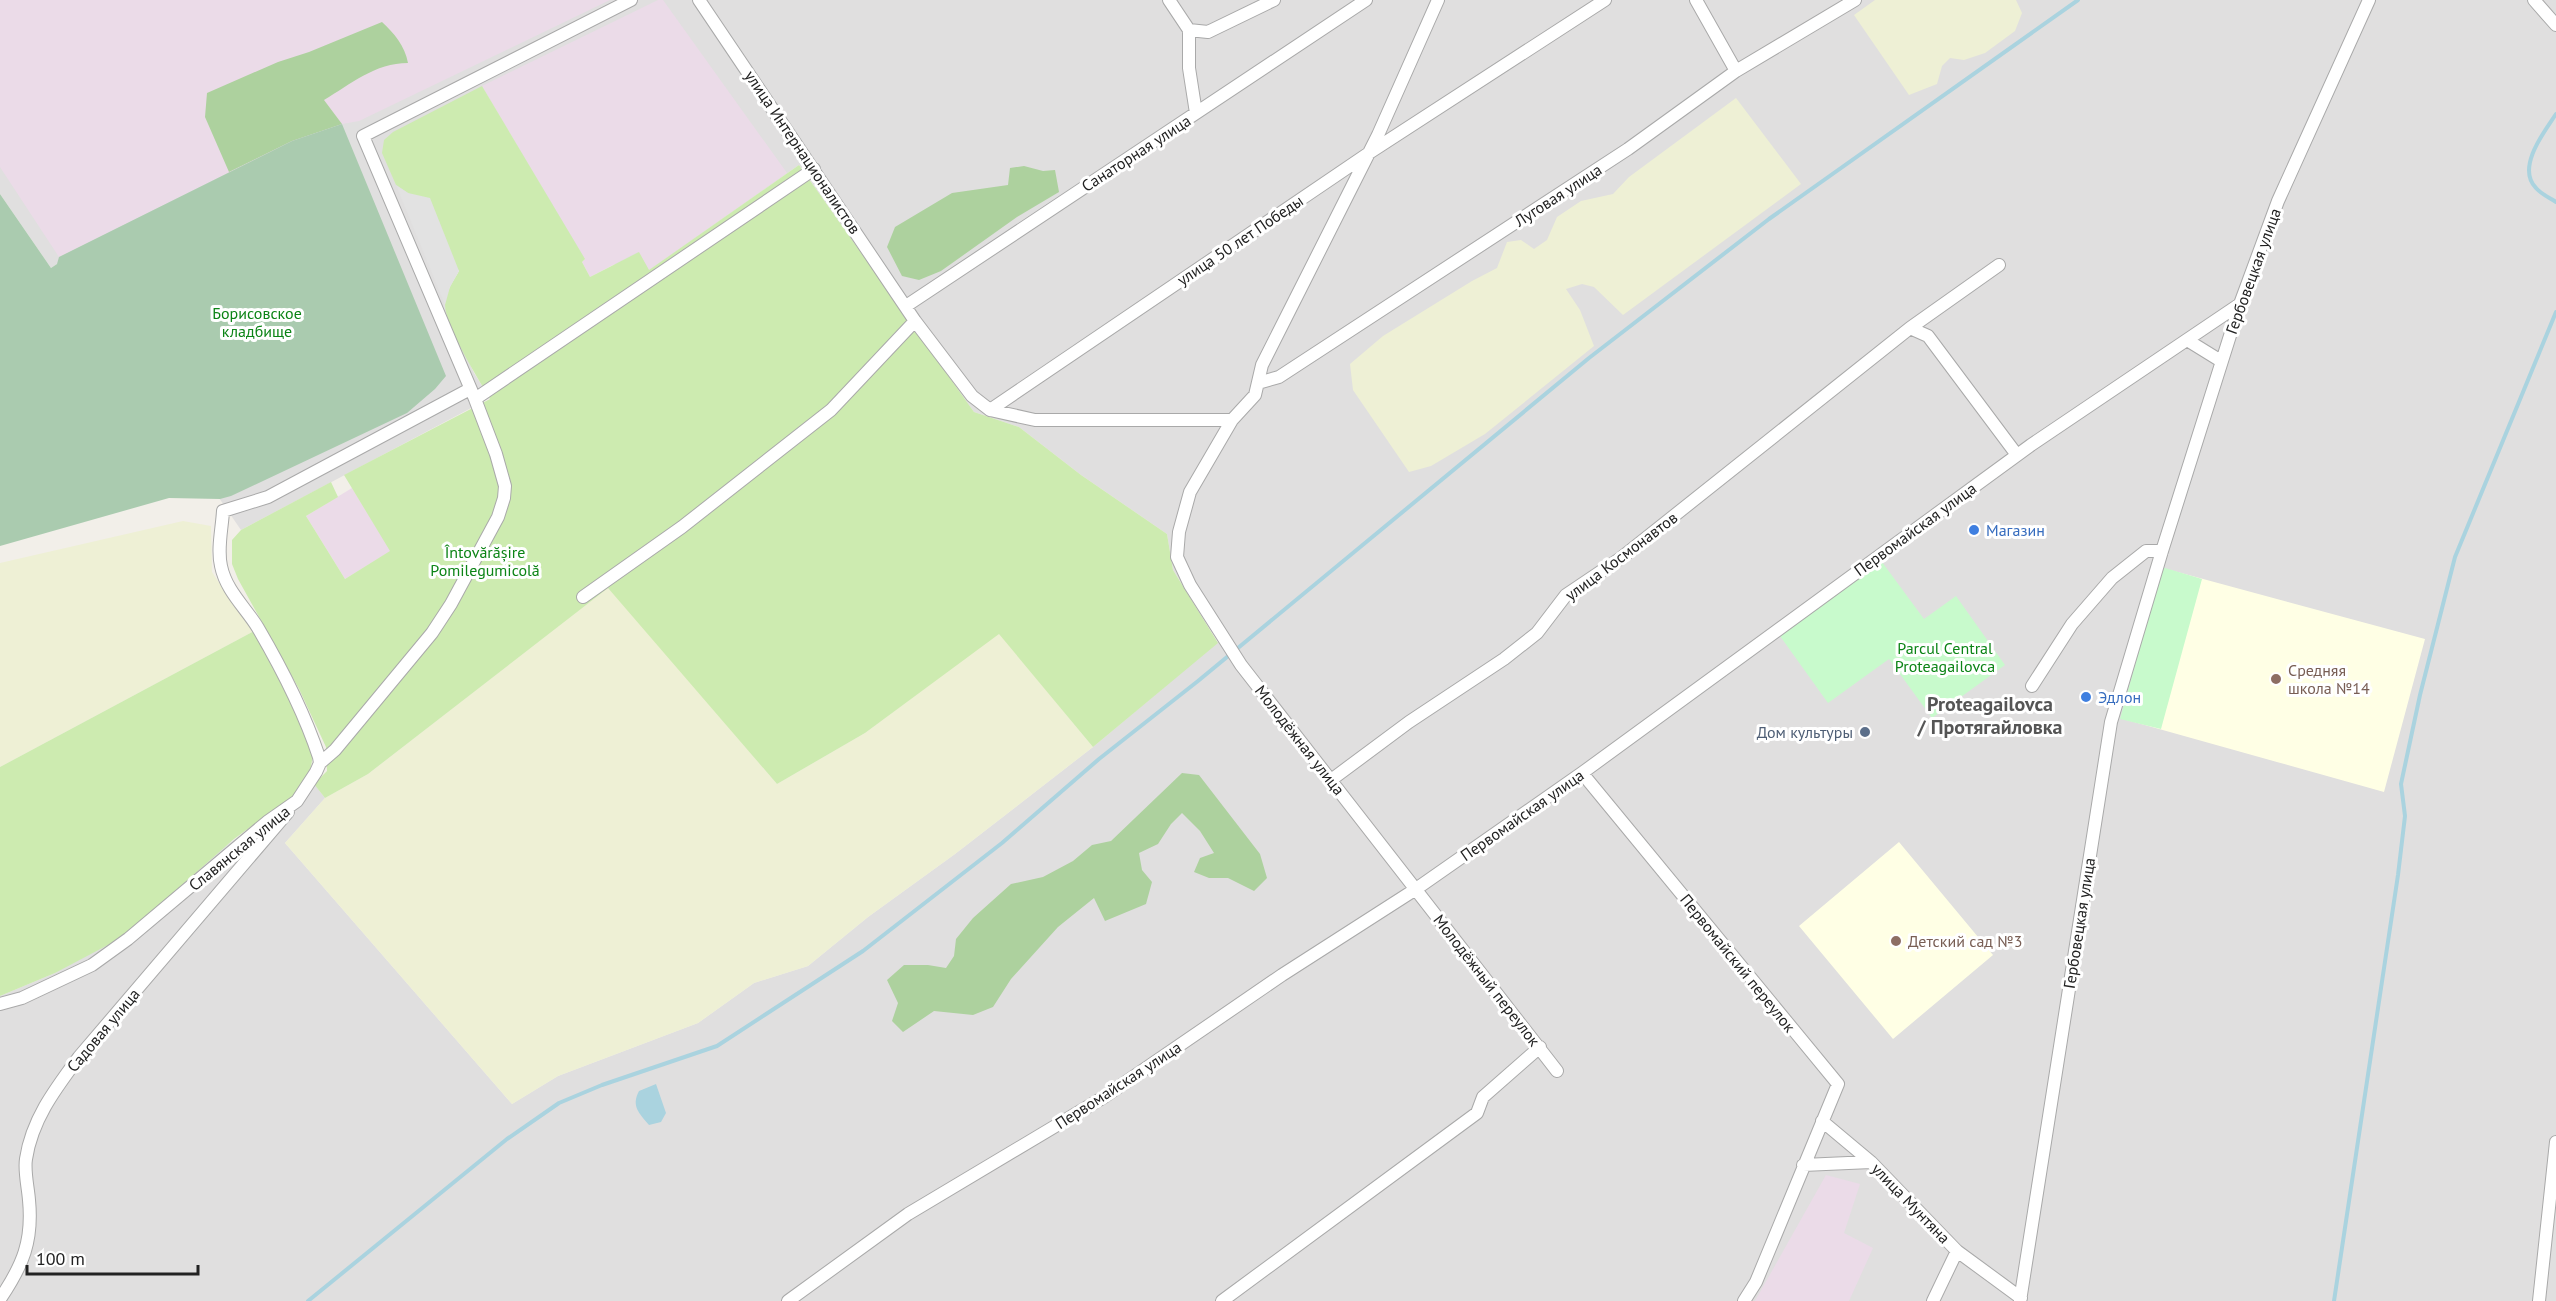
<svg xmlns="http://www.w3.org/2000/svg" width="2556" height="1301" font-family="'PT Sans',sans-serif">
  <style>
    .residential { fill: #e0dfdf }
    .industrial { fill: #ebdbe8 }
    .education { fill: #ffffe5 }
    .farmland { fill: #eef0d5 }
    .grass { fill: #cdebb0 }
    .forest { fill: #add19e }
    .cemetery { fill: #aacbaf }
    .park { fill: #c8facc }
    .parking { fill: #e2e2e2 }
    .water { fill: #aad3df }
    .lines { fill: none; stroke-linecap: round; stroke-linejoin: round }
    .stream { stroke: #aad3df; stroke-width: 4 }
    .minor-casing { stroke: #a9a9a9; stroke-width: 14 }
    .minor { stroke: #fff; stroke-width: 12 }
    .shop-dot { fill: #3f7fe0; stroke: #fff; stroke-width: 2 }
    .education-dot { fill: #8d6e63; stroke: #fff; stroke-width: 2 }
    .service-dot { fill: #5c6f8a; stroke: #fff; stroke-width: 2 }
    .labels { text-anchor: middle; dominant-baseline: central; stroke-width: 6; stroke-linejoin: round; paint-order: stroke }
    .street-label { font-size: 16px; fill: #222; stroke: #fff }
    .park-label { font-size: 16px; fill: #0c8416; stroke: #fff }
    .shop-label { font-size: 16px; fill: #366cbe; stroke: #fff; text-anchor: start }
    .education-label { font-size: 16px; fill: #785e54; stroke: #fff; text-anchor: start }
    .service-label { font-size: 16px; fill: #4e5e75; stroke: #fff; text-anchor: end }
    .quarter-label { font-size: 20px; font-weight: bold; fill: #555; stroke: #fff }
  </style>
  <rect width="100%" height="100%" fill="#f2efe9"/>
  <path class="residential" d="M0,0H2556V1301H0V996L55,973L293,796L309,777L325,798L285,843L512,1104L558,1076L698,1023L754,983L808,966L868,917L955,854L1093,747L1218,642L1173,570L1167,534L1081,475L1019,427L974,412L799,165L649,270L585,260L482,86L430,198L445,305L453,329L474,373L490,398L241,530L86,304L57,264L51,268L0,194Z"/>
  <path class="industrial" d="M0,0H610L359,121L342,124L292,141L59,257L0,167Z
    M658,0H663L787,173L649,270L638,252L590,277L582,262L585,259L482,86Z
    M352,488L391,551L345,579L306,516Z
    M1826,1175L1860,1184L1844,1233L1873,1248L1849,1301H1755Z"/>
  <path class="education" d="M2170,570L2425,639L2384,792L2127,720Z
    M1899,842L1993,955L1893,1039L1799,926Z"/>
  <path class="farmland" d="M1875,0H2016L2022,13L2015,31L1985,53L1964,60L1950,58L1942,66L1937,84L1909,95L1854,15Z
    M1736,98L1801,184L1623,315L1594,287L1582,284L1566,289L1580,310L1594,346L1485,434L1431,466L1409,472L1353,390L1350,364L1383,336L1472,281L1497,268L1507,242L1521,240L1534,249L1547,240L1557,217L1581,201L1613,194L1629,177Z
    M183,521L211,526L212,572L234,605L256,630L0,767V563Z
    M609,587L777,784L865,733L999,633L1093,747L955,854L868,917L808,966L754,983L698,1023L558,1076L512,1104L285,843L325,798L368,774Z"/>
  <path class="grass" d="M482,86L585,259L582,262L590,277L639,252L649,270L799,165L974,412L1019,427L1081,475L1167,534L1173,570L1218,643L1093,747L999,634L865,733L777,784L608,588L368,774L325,798L314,784L327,771L326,747L299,689L238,579L232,564V540L241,530L331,482L338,497L306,516L345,579L390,551L344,475L490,399C479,380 445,326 445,305C444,294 454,280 459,271L408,193L396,185L382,153L384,140L393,132Z
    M256,630L314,750L309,777L293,796L234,839L123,937L55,973L0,996V767Z"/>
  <path class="forest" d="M382,22C394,33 405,46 408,63C375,63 351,84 324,100L342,124L292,141L229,172L205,117L207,93L278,62L309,52Z
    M1024,166L1043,171L1055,170L1059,192L1017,217L941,271L919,280L902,276L887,247L895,227L952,193L1008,185L1010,168Z
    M1182,773L1199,775L1260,854L1267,878L1254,891L1228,878H1209L1194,872L1200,858L1214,853L1200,831L1182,813L1171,824L1158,844L1139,853L1142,870L1152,882L1146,904L1105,921L1094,898L1058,927L1011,979L993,1007L973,1015L934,1011L903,1032L892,1021L898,1003L887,980L904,965H928L946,968L954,956L956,939L973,918L1011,884L1043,877L1073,861L1092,845L1111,841Z"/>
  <path class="cemetery" d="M342,124L446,376L435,389L407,413L231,496L220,499L169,498L0,546V194L51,268L57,264L59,257L292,141Z"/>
  <path class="park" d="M1882,562L1924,619L1956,596L2005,665L1932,718L1889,659L1828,703L1780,636Z
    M2162,567L2202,579L2161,729L2120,719Z"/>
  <path class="parking" d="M396,185L408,193L430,198L459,271L450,287L445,305Z"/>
  <path class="water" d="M656,1084L666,1113L661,1122L649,1125C639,1113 631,1106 639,1091Z"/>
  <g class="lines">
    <path class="stream" d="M2556,114C2544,132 2516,168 2536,188C2541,194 2550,198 2556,202
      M308,1301L507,1139L559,1103L602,1085L717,1046L863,951L1002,843L1099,759L1198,681L1589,358L1769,219L2078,0
      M2334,1301L2398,875L2405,816L2401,784L2420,695L2455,557L2556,312"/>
    <g class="minor-casing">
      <path id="minor" d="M699,0L915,321L972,396L990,410L1369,153L1605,0
        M1169,0L1189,30V68L1196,113
        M1438,0L1378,135L1262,365L1255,395L1232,420L1190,492L1179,532L1177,557L1190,585L1241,665L1557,1071
        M1696,0L1736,71
        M2534,0L2556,25
        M1189,30L1208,32L1274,0
        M906,306L1366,0
        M1910,328L1999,265
        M2187,340L2221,361
        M1258,383L1279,377L1628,149L1736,71L1855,0
        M475,399L814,169
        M990,410L1035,420H1232
        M583,597L682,527L831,410L915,321
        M2032,686L2072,624L2112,578L2146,551H2162
        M320,763L335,750L432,633L451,604L498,517L504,498L505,486L496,454L475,399L363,136L631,0
        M1582,773L1838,1084L1756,1282L1744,1301
        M1331,780L1409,722L1504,659L1537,633L1566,595L1621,558L1910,328L1928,336L2017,455
        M0,1004L22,998L92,965L128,939L267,822L297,801L316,772L320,763L319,757C304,712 282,669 258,628C246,608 226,591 221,566C217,549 222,529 223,511L268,497L470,389
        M1822,1121L1871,1162L1957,1251L1933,1301
        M1803,1165L1871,1162
        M1957,1251L2021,1298
        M0,1299C23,1265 33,1241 29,1200C28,1187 24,1171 26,1159C32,1119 56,1088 79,1057L288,812
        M788,1301L908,1214L1104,1097L1282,975L1416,889L1582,773L2031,445L2240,304
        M1222,1301L1477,1113L1483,1097L1540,1047
        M2020,1301L2111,722L2162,551L2240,304L2278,201L2369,0
        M2539,1301L2556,1142"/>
    </g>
    <use href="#minor" class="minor"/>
  </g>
  <g class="shop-dot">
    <circle cx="1974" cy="530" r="6"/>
    <circle cx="2086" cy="697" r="6"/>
  </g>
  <g class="education-dot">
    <circle cx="2276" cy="679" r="6"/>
    <circle cx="1896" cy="941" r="6"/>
  </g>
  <circle class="service-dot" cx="1865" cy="732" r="6"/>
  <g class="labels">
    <g class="street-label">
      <text transform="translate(803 152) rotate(56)">улица Интернационалистов</text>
      <text transform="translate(1136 153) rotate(-33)">Санаторная улица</text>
      <text transform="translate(1558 195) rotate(-33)">Луговая улица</text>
      <text transform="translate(1240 240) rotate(-34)">улица 50 лет Победы</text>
      <text transform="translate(2253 271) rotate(-70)">Гербовецкая улица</text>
      <text transform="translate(1915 529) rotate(-36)">Первомайская улица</text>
      <text transform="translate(1621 556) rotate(-37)">улица Космонавтов</text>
      <text transform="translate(1300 740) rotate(52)">Молодёжная улица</text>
      <text transform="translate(1522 815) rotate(-35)">Первомайская улица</text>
      <text transform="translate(239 848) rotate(-39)">Славянская улица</text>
      <text transform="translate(2079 923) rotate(-81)">Гербовецкая улица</text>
      <text transform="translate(1738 963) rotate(51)">Первомайский переулок</text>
      <text transform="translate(1487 980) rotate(52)">Молодёжный переулок</text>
      <text transform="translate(103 1030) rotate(-50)">Садовая улица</text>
      <text transform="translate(1118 1085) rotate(-33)">Первомайская улица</text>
      <text transform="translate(1911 1203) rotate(46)">улица Мунтяна</text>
    </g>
    <g class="park-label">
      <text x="257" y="313">Борисовское<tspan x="257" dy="18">кладбище</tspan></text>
      <text x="485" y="552">Întovărășire<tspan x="485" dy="18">Pomilegumicolă</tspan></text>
      <text x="1945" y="648">Parcul Central<tspan x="1945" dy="18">Proteagailovca</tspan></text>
    </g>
    <g class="shop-label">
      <text x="1986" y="530">Магазин</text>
      <text x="2098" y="697">Эдлон</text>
    </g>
    <g class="education-label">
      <text x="2288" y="670">Средняя<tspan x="2288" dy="18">школа №14</tspan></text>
      <text x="1908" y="941">Детский сад №3</text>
    </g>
    <g class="service-label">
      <text x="1853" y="732">Дом культуры</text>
    </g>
    <g class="quarter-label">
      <text x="1990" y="704">Proteagailovca<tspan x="1990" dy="23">/ Протягайловка</tspan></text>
    </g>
  </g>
  <path d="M27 1265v9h171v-9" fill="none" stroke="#222222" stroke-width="3"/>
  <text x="36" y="1265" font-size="18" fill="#222222" stroke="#ffffff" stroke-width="4.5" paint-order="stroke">100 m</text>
</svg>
